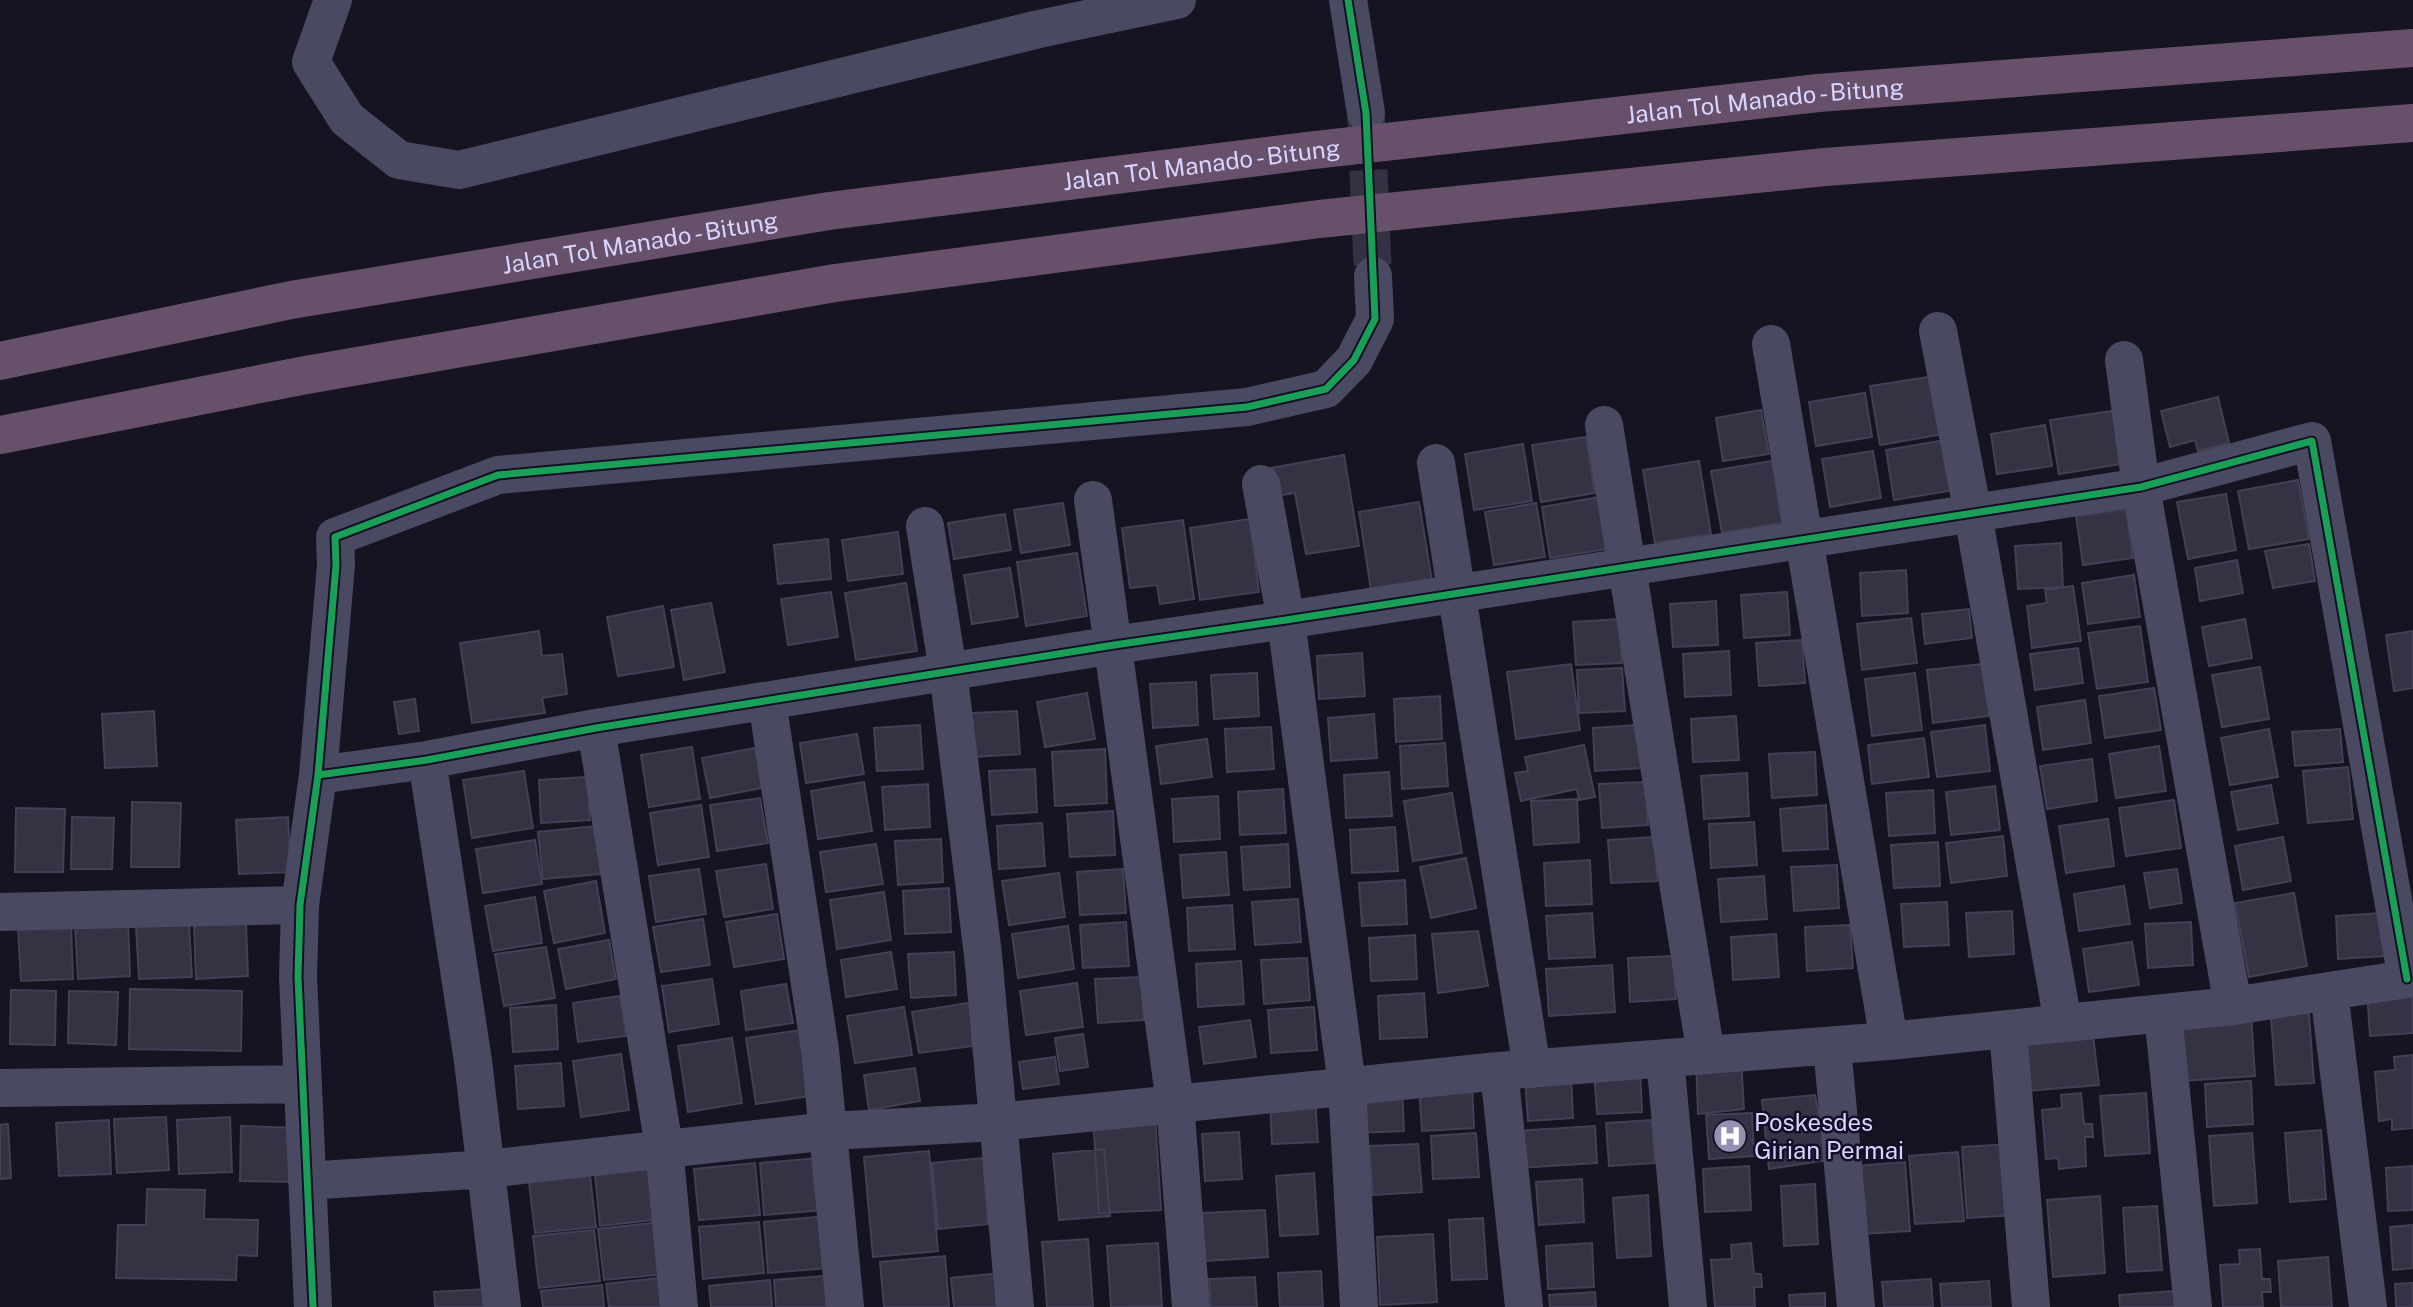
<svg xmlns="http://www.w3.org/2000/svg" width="2413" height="1307" font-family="'Public Sans',sans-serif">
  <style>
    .building { fill: #343243; stroke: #433f54; stroke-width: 2 }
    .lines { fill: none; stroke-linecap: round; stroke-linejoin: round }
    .street-tunnel { stroke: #333142; stroke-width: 38; stroke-dasharray: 38 19; stroke-linecap: butt }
    .street { stroke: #4a4962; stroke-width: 38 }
    .highway { stroke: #67516a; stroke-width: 38 }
    .cycleway-casing { stroke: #130f26; stroke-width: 11 }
    .cycleway { stroke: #1a9f57; stroke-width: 7 }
    .labels { text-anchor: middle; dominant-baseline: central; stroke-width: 5; stroke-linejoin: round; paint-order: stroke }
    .street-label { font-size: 24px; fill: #d9d4ff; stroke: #130f26 }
    .poi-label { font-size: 24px; fill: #d9d4ff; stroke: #130f26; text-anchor: start }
  </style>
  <rect width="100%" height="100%" fill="#161421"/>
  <path class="building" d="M1935,376L1944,434L1880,445L1870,386Z
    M1865,393L1872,437L1816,446L1809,402Z
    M2218,397L2229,443L2198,451L2195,440L2170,447L2161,411Z
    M1761,410L1769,454L1723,461L1716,418Z
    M2112,411L2121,464L2059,474L2050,420Z
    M2045,425L2052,466L1997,474L1991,434Z
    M1586,437L1595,493L1541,502L1532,445Z
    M1946,440L1954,490L1894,500L1886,450Z
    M1523,444L1532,501L1474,510L1465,454Z
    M1873,451L1881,498L1830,507L1822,459Z
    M1344,455L1359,546L1306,554L1295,493L1275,496L1270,468Z
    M1699,461L1711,534L1655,543L1643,470Z
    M1772,461L1782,523L1722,533L1711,471Z
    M2298,480L2309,539L2249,549L2238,491Z
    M2226,494L2236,550L2188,559L2177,502Z
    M1605,496L1613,548L1550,558L1542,507Z
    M1419,502L1432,581L1371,590L1359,512Z
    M1063,503L1070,545L1021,553L1014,510Z
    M1536,503L1545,557L1494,565L1485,512Z
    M2126,509L2133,558L2083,565L2076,516Z
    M1005,514L1011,550L954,559L948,523Z
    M1250,519L1259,592L1200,600L1190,528Z
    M1183,520L1194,599L1160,604L1157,585L1130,588L1122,528Z
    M898,532L903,574L848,581L842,540Z
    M828,539L831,579L778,584L774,545Z
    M2061,543L2063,587L2018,589L2015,546Z
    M2309,544L2315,581L2273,588L2265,551Z
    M1077,553L1087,616L1026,626L1017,562Z
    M2237,560L2243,593L2200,601L2195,568Z
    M1010,568L1018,617L972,624L964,575Z
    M1906,570L1908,613L1862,616L1860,573Z
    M2134,575L2140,617L2088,624L2082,583Z
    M906,583L917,651L856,660L845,593Z
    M2073,586L2081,641L2032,648L2027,606L2047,603L2045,590Z
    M831,592L838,637L788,645L781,599Z
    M1787,592L1790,635L1744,638L1741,595Z
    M1716,601L1718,645L1673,647L1670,604Z
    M711,603L725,672L684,680L671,610Z
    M663,606L674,667L618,676L607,617Z
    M1969,609L1972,638L1925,644L1922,614Z
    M1911,618L1917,663L1862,670L1857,624Z
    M1619,619L1622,663L1576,665L1573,622Z
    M2245,619L2252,658L2209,666L2202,627Z
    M2140,626L2148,682L2097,689L2088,633Z
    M539,631L542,656L562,654L567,694L542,698L545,713L472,723L460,643Z
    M2413,631V688L2394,691L2386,635Z
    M1802,640L1805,683L1759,686L1756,643Z
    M2078,648L2083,683L2035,690L2030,654Z
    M1729,651L1731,695L1685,697L1683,654Z
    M1362,653L1365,696L1319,699L1317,656Z
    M1571,664L1580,730L1516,739L1507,672Z
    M1982,664L1989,716L1933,723L1927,670Z
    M2260,667L2269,719L2222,727L2212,675Z
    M1622,668L1625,711L1579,713L1577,670Z
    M1257,673L1259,716L1214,719L1211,675Z
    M1915,673L1922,730L1872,736L1865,679Z
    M1196,682L1198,725L1153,728L1150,684Z
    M2154,688L2161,730L2105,738L2099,696Z
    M1087,693L1095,739L1045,747L1037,702Z
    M1440,696L1442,739L1396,742L1394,699Z
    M415,699L419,731L399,734L394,702Z
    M2085,700L2091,743L2043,750L2037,707Z
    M154,711L157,766L105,768L102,714Z
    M1017,711L1020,754L974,757L972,713Z
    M1374,714L1377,758L1331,761L1328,718Z
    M1736,716L1739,760L1693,762L1691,719Z
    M920,725L923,769L877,771L874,728Z
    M1639,725L1642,768L1595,771L1593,728Z
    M1985,725L1990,771L1937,777L1931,732Z
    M1271,727L1274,769L1227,772L1225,729Z
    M2269,729L2278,777L2230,785L2221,738Z
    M2340,729L2343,762L2295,766L2292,732Z
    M857,734L864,774L806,783L800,743Z
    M1924,738L1929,777L1872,784L1868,745Z
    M1207,739L1212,777L1161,784L1156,746Z
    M1445,743L1448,786L1402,789L1400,746Z
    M1584,745L1595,797L1579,800L1577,789L1521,801L1515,773L1528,771L1525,757Z
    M2159,746L2166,791L2116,798L2109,754Z
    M692,747L700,799L649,807L641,755Z
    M755,748L762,788L710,798L702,758Z
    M1105,749L1107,803L1055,806L1052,752Z
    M1815,752L1817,795L1772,798L1769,754Z
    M2092,759L2097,801L2047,809L2040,766Z
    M2348,767L2353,819L2308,823L2303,771Z
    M1035,769L1037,812L992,815L989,771Z
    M524,771L533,828L472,838L463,780Z
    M1389,772L1392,816L1346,818L1344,775Z
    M1747,773L1749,816L1704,819L1701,776Z
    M587,777L590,820L541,823L539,780Z
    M864,782L872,831L818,839L811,791Z
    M1645,782L1648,825L1602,828L1599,784Z
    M928,784L930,827L885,830L882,787Z
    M2271,785L2278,823L2238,830L2231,792Z
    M1995,786L2000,830L1951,835L1946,792Z
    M1283,789L1286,833L1240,835L1238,792Z
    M1933,790L1935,833L1889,836L1886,793Z
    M1452,793L1462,853L1413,861L1404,801Z
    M1218,796L1220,839L1174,842L1172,799Z
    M760,798L768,843L717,851L710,805Z
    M1577,799L1579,842L1534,845L1531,801Z
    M2174,800L2181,848L2126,856L2119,808Z
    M132,802L181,803L179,867H131Z
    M701,805L709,857L658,865L650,813Z
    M1826,805L1828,849L1783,851L1780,809Z
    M16,808L65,809L63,872H15Z
    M1113,811L1115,855L1070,857L1067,814Z
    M72,817L114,818L112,869H71Z
    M288,817L291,872L239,874L236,820Z
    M2108,819L2114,866L2066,873L2059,826Z
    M1754,822L1757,865L1711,868L1709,824Z
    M1042,823L1045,866L999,869L997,826Z
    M596,826L601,874L543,879L538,832Z
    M1395,827L1398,871L1352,873L1350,830Z
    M2003,836L2007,876L1951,883L1946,843Z
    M1655,837L1657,881L1611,883L1608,840Z
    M2283,837L2291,881L2243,890L2235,846Z
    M941,839L943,882L898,885L895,841Z
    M535,840L542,884L483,893L476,849Z
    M1938,842L1940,886L1894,888L1891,845Z
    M876,844L883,884L826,892L820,852Z
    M1288,844L1290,887L1244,890L1241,847Z
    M1226,852L1229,895L1183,898L1180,855Z
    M1466,858L1476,908L1431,918L1420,867Z
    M1590,860L1592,904L1546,906L1544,863Z
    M766,864L773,909L724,917L716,871Z
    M1837,865L1839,908L1794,911L1791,867Z
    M699,869L706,914L656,922L649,876Z
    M1123,869L1126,913L1080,915L1077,872Z
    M2177,869L2182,903L2150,908L2144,873Z
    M1059,873L1065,917L1009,925L1002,881Z
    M1764,876L1767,919L1721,922L1718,879Z
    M1405,880L1407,924L1362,926L1359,883Z
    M596,881L605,933L554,943L544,891Z
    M2124,886L2130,924L2079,931L2074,894Z
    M949,888L951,932L905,934L903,891Z
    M884,892L891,940L837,949L830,900Z
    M2294,893L2307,966L2249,977L2235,903Z
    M535,897L542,943L493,951L485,906Z
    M1298,899L1301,942L1255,945L1252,902Z
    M1947,902L1949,945L1904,947L1901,904Z
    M1232,905L1235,949L1189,951L1187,908Z
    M2012,911L2014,954L1969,957L1966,913Z
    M1592,913L1595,957L1549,959L1546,916Z
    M2382,913L2385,956L2338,959L2336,916Z
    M777,914L784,959L734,967L726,922Z
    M703,919L710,965L661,972L653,927Z
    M128,922L130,976L78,979L75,924Z
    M246,922L248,976L196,979L194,924Z
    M1126,922L1129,966L1083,968L1080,925Z
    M2191,922L2193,965L2148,968L2145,924Z
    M189,923L192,977L139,979L136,926Z
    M71,924L73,979L21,981L18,927Z
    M1850,925L1853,968L1807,971L1805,927Z
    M1068,926L1074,969L1018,978L1012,934Z
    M1478,931L1488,986L1438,993L1432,934Z
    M1776,934L1779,977L1733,980L1731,937Z
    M1415,935L1417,979L1371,981L1369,938Z
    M609,940L616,979L566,989L558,949Z
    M2132,942L2139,985L2089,992L2083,949Z
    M546,947L555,998L504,1006L495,954Z
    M891,952L897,989L846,997L841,960Z
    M954,952L956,995L911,998L908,954Z
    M1673,956L1676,999L1630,1002L1628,958Z
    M1307,958L1310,1000L1264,1004L1261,960Z
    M1241,961L1244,1004L1198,1007L1196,964Z
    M1612,965L1615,1012L1549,1016L1546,969Z
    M1141,977L1144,1020L1098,1023L1095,979Z
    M712,979L719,1024L669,1032L662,986Z
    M1077,983L1083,1027L1026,1035L1020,991Z
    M786,984L793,1023L746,1030L741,991Z
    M130,989L242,991L241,1051L129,1049Z
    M2413,989V1033L2370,1036L2367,992Z
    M11,990L56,991L55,1045L10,1044Z
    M69,991L118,992L116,1045L68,1043Z
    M1424,993L1427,1037L1380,1039L1378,996Z
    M620,996L626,1036L578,1042L573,1003Z
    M974,1002L981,1045L919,1053L912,1012Z
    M556,1005L558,1049L513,1052L510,1008Z
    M904,1007L912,1055L855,1063L847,1016Z
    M1314,1007L1317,1050L1271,1053L1268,1010Z
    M2251,1013L2255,1076L2182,1081L2177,1019Z
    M2309,1013L2314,1083L2276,1085L2271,1016Z
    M1250,1020L1256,1057L1204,1064L1199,1027Z
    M2092,1027L2099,1085L2025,1091L2020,1046Z
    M801,1030L811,1096L756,1104L746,1038Z
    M1083,1034L1088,1067L1060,1071L1055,1038Z
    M732,1038L742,1103L688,1112L678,1046Z
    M621,1054L629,1110L581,1117L573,1061Z
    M2413,1055V1128L2392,1130V1119L2379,1121L2375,1072L2395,1070L2394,1057Z
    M1055,1057L1059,1084L1023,1089L1019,1062Z
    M1741,1058L1744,1109L1698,1114L1696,1060Z
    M561,1063L564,1106L518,1109L515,1066Z
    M915,1068L920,1101L869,1110L864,1075Z
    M1640,1068L1642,1112L1597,1114L1594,1071Z
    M1571,1075L1573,1118L1528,1121L1525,1078Z
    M2251,1081L2253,1124L2207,1127L2205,1084Z
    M1472,1084L1474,1128L1422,1131L1419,1087Z
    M1402,1089L1404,1131L1357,1133L1354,1091Z
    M2081,1093L2084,1124H2092L2093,1137H2085L2086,1166L2059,1169L2058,1158L2046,1159L2042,1110L2062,1108L2061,1095Z
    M2146,1093L2150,1153L2105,1156L2100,1096Z
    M1815,1095L1828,1160L1769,1169L1762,1100Z
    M1315,1098L1318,1142L1272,1144L1270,1101Z
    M1752,1113L1754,1156L1709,1159L1706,1115Z
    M1155,1114L1161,1210L1099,1213L1093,1117Z
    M166,1117L169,1170L117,1173L114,1119Z
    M230,1117L232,1172L179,1174L177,1120Z
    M109,1120L111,1174L59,1176L56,1123Z
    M1652,1120L1655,1163L1609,1166L1606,1123Z
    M8,1124L11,1178L0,1179V1125Z
    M241,1126L298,1128L297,1182L240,1181Z
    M1595,1126L1597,1163L1517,1168L1514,1131Z
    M2321,1130L2326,1199L2290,1202L2285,1133Z
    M1239,1132L1242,1179L1205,1181L1202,1134Z
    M1476,1133L1479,1177L1433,1179L1431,1136Z
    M2252,1133L2257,1203L2214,1206L2209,1136Z
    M1418,1144L1422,1192L1373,1195L1369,1146Z
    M2011,1144L2016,1215L1967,1218L1962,1147Z
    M1104,1149L1110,1216L1059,1220L1053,1154Z
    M929,1151L938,1251L873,1257L864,1157Z
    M1958,1152L1964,1221L1915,1224L1909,1156Z
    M820,1158L825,1210L764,1215L760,1163Z
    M983,1158L988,1224L938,1229L932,1163Z
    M1905,1162L1910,1231L1861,1234L1856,1166Z
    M755,1163L760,1215L699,1220L694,1169Z
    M1749,1166L1751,1210L1705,1212L1703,1169Z
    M2413,1166V1210L2388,1211L2386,1168Z
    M655,1168L661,1219L600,1226L595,1174Z
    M1314,1173L1318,1234L1280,1236L1276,1176Z
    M590,1175L596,1227L535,1233L529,1182Z
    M1582,1179L1584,1222L1539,1225L1536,1182Z
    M1815,1184L1818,1244L1784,1246L1781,1186Z
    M147,1189L205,1190L204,1219L258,1220L257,1256L237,1255L236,1280L116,1278L118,1225H146Z
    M1648,1195L1651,1256L1617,1258L1613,1198Z
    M2100,1196L2105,1273L2053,1277L2047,1200Z
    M2157,1206L2162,1270L2127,1272L2123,1208Z
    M1265,1210L1268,1257L1205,1261L1202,1213Z
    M825,1216L829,1268L768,1273L764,1222Z
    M1483,1218L1487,1279L1452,1280L1449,1220Z
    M660,1222L665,1274L604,1280L598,1229Z
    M759,1222L764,1273L703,1279L699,1227Z
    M2413,1225V1268L2393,1270L2390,1227Z
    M594,1230L600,1281L539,1288L533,1236Z
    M1433,1234L1437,1302L1380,1305L1377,1237Z
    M1088,1239L1093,1307H1047L1042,1242Z
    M1158,1243L1162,1306L1111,1307L1107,1246Z
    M1592,1243L1594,1287L1548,1289L1546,1246Z
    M1751,1243L1754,1274H1761L1762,1287H1754L1755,1307H1715L1711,1260L1732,1259L1731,1245Z
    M2260,1249L2262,1279H2270L2271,1292H2262L2263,1307H2223L2220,1265L2240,1264L2239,1250Z
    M945,1256L949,1307H884L880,1262Z
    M2328,1257L2332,1307H2281L2278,1261Z
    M1321,1271L1323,1307H1280L1278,1273Z
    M1001,1273L1004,1307H954L951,1278Z
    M835,1275L838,1307H776L774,1280Z
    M667,1277L670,1307H609L606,1284Z
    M1255,1277L1257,1307H1211L1209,1279Z
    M1931,1279L1933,1307H1884L1882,1282Z
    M770,1280L772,1307H711L709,1286Z
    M1989,1281L1991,1307H1942L1940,1284Z
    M2413,1283V1307H2396L2395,1284Z
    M602,1285L604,1307H543L541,1291Z
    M486,1289L487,1307H435L434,1292Z
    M2175,1291L2176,1307H2120L2119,1295Z
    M1595,1292L1596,1307H1550L1549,1295Z
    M1825,1293V1307H1790L1789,1295Z"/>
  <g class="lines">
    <path class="street-tunnel" d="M1366,113L1373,276"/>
    <path class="street" d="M333,0L311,62L347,119L399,160L459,170L1039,29L1177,0
      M1348,0L1366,113
      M1938,331L1973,514L2063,1023
      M1771,344L1889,1041
      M2124,360L2141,487L2233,1006
      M1604,425L1706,1055
      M1436,463L1532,1069
      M1261,484L1286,620L1347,1085L1359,1307
      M1093,500L1175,1103L1191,1307
      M925,526L948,671L983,955L1015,1307
      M767,701L820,1050L845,1307
      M596,728L664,1147L679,1307
      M427,760L473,1061L502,1307
      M318,775L427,760L596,728L1114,645L1286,620L2141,487L2312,441L2407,979
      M0,912L300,905
      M2329,992L2368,1307
      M2163,1014L2193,1307
      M2008,1030L2031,1307
      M1832,1046L1856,1307
      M1665,1058L1688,1307
      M1499,1071L1524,1307
      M0,1088L302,1084
      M307,1181L487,1169L829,1131L998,1122L1499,1071L1889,1041L2233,1006L2413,978
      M313,1307L298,977L300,905L318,775L336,565L335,537L498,475L1247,407L1326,389L1354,360L1375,319L1373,276"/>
    <g class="highway">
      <path id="s1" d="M0,361L291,300L829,211L1306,151L1818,93L2413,48"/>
      <path d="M0,435L306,375L835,283L1319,219L1825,167L2413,123"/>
    </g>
    <g class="cycleway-casing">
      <path id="cycleway" d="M318,775L427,760L596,728L1114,645L1286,620L2141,487L2312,441L2407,979
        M313,1307L298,977L300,905L318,775L336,565L335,537L498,475L1247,407L1326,389L1354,360L1375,319L1366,113L1348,0"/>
    </g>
    <use href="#cycleway" class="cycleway"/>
  </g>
  <defs>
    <g id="hospital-disc" transform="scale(1.75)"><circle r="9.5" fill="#9591b1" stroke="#130f26"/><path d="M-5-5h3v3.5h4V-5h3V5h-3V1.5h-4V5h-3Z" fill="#fff"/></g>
  </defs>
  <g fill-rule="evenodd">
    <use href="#hospital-disc" x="1730" y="1136"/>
  </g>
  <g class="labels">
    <g class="street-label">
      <text stroke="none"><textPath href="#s1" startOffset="1785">Jalan Tol Manado - Bitung</textPath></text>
      <text stroke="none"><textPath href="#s1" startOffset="1218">Jalan Tol Manado - Bitung</textPath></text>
      <text stroke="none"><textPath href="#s1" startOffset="651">Jalan Tol Manado - Bitung</textPath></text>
    </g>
    <g class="poi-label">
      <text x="1754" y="1122">Poskesdes<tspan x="1754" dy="28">Girian Permai</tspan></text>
    </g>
  </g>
</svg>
